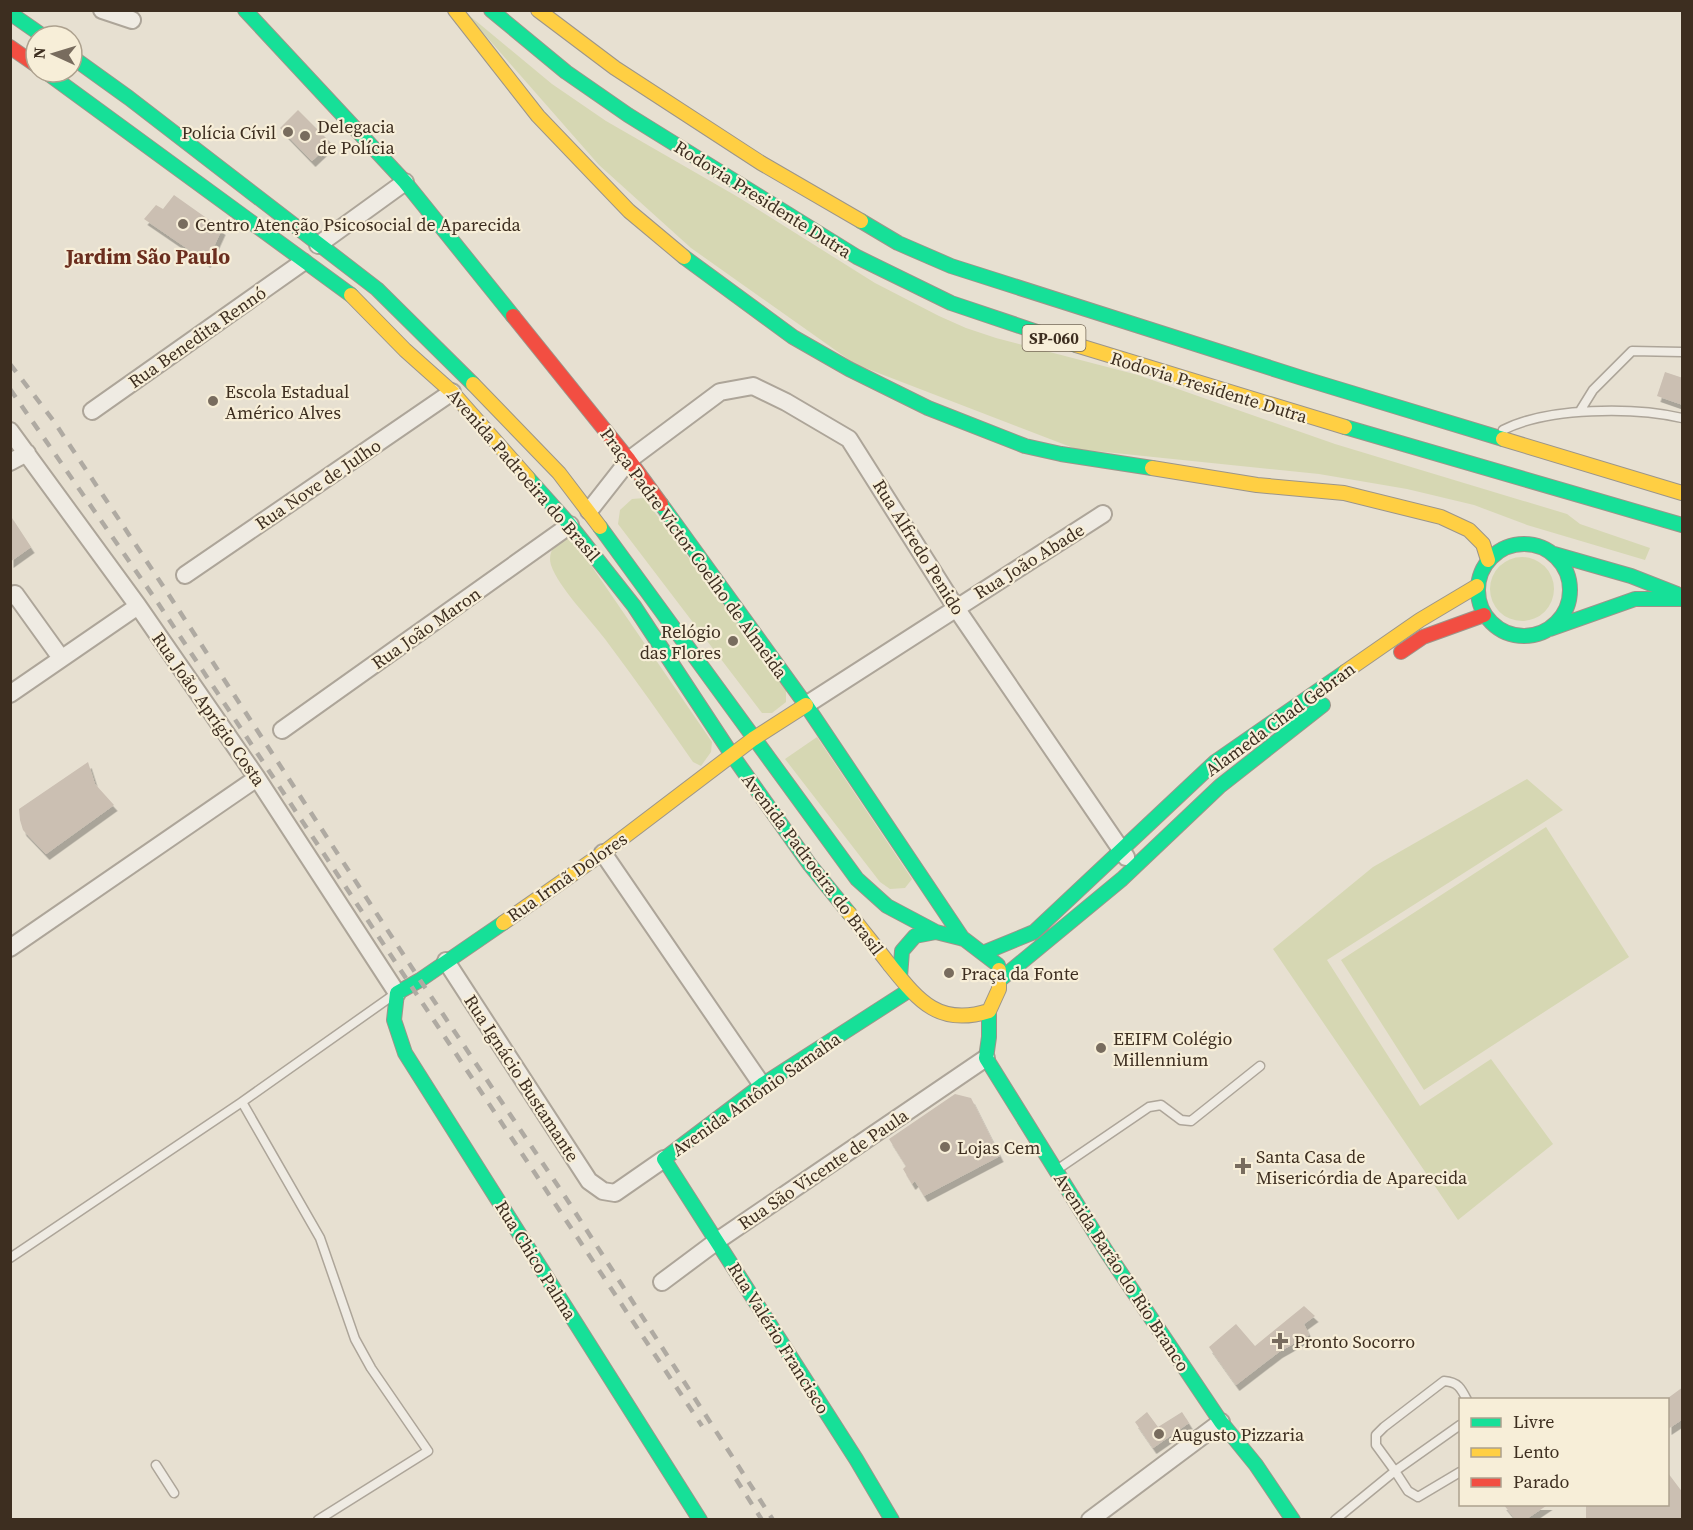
<svg xmlns="http://www.w3.org/2000/svg" width="1693" height="1530" font-family="'Source Serif 4',serif">
  <style>
    .green { fill: #d6d7b3 }
    .building { fill: #cbbfb2; filter: url(#shadow) }
    .lines { fill: none; stroke-linecap: round; stroke-linejoin: round }
    .lane-casing { stroke: #ada599; stroke-width: 11 }
    .street-casing { stroke: #ada599; stroke-width: 20 }
    .fast-casing { stroke: #9c958a; stroke-width: 16 }
    .slow-casing { stroke: #9c958a; stroke-width: 16 }
    .jam-casing { stroke: #9c958a; stroke-width: 16 }
    .lane { stroke: #efebe3; stroke-width: 8 }
    .street { stroke: #efebe3; stroke-width: 16 }
    .fast { stroke: #16e098; stroke-width: 14 }
    .slow { stroke: #ffcf43; stroke-width: 14 }
    .jam { stroke: #f24e42; stroke-width: 14 }
    .rail { stroke: #afaaa2; stroke-width: 4.5; stroke-dasharray: 10 10; stroke-linecap: butt }
    .poi-dot { fill: #786c5e; stroke: #f7eed8; stroke-width: 2 }
    .labels { text-anchor: middle; dominant-baseline: central; stroke-width: 4.5; stroke-linejoin: round; paint-order: stroke }
    .shield { fill: #f7eed8; stroke: #756857; stroke-width: 1.5 }
    .shield-label { font-size: 16px; font-weight: bold; fill: #3d2e20 }
    .poi-label { font-size: 18px; fill: #3d2e20; stroke: #f7eed8; text-anchor: start }
    .street-label { font-size: 18px; fill: #3d2e20; stroke: #f7eed8 }
    .quarter-label { font-size: 21px; font-weight: bold; fill: #6b2e1e; stroke: #f7eed8 }
  </style>
  <defs>
    <filter id="shadow"><feDropShadow dx="3.5" dy="6" stdDeviation="0" flood-color="#0004"/></filter>
  </defs>
  <rect width="100%" height="100%" fill="#e7e0d1"/>
  <path class="green" d="M464,11L552,84L606,121L738,197L875,283L939,316L966,328L996,338L1138,375L1335,444L1567,514L1580,524L1650,548L1645,560L1527,525L1474,505L1407,489L1319,474L1076,449L855,364L691,248L599,165Z
    M644,498L786,689V702L772,713H762L618,524L620,510L632,499Z
    M568,538L584,555L712,742L711,752L701,766L693,762C664,720 635,679 605,639C590,619 559,588 551,565C547,552 556,541 568,538Z
    M1490 589a32 32 0 1 1 64 0a32 32 0 1 1-64 0Z
    M817,737L912,879L905,888L890,889L880,882L785,759Z
    M1527,779L1563,810L1327,960L1420,1106L1491,1059L1553,1144L1458,1220L1273,949L1373,867Z
    M1546,827L1629,957L1424,1090L1341,960Z"/>
  <path class="building" d="M298,110L331,143L312,161L280,128Z
    M174,195L222,229L207,262L144,219L156,205L163,209Z
    M1665,372L1683,378V405L1657,396Z
    M10,515L31,547L10,562Z
    M88,762L95,784L114,805L46,854L23,830L20,820L19,809Z
    M955,1094L971,1098L1000,1156L924,1196L915,1181L912,1184L903,1169L906,1166L889,1139Z
    M1304,1306L1315,1316L1304,1324L1309,1335L1279,1352L1236,1385L1209,1347L1236,1324L1255,1346Z
    M1683,1387V1419L1668,1429V1398Z
    M1147,1412L1158,1427L1182,1412L1189,1423L1153,1448L1135,1422Z
    M1668,1473L1683,1493V1520H1586V1504H1668Z
    M1503,1504H1549L1525,1520H1516Z"/>
  <g class="lines">
    <g class="lane-casing">
      <path id="lane" d="M1580,411L1593,390L1632,351L1682,352
        M1503,430C1548,407 1634,407 1682,418
        M1058,1169L1149,1107L1161,1105L1181,1120L1191,1121L1260,1066
        M10,1258L242,1102
        M1460,1425L1395,1471L1408,1491L1418,1497L1460,1472
        M156,1465L174,1493
        M318,1520L428,1451L371,1368L355,1339L320,1238L242,1102L392,996
        M1335,1520L1395,1471L1376,1445V1435L1384,1427L1444,1381C1458,1382 1461,1388 1467,1400"/>
    </g>
    <g class="street-casing">
      <path id="street" d="M102,10L132,20
        M318,245L405,182
        M92,411L303,262
        M10,431L138,606L257,778L397,993
        M10,462L27,453
        M589,511L629,460L720,392L753,386L786,402L849,439L956,608L1126,857
        M185,575L452,392
        M10,597L15,594L61,658
        M10,694L138,606
        M806,705L1103,514
        M282,730L570,525
        M603,853L762,1085
        M10,948L257,778
        M446,961L589,1181L603,1191L615,1193L664,1159
        M662,1282L717,1241L986,1058
        M1090,1520L1221,1422"/>
    </g>
    <g class="fast-casing">
      <path id="fast" d="M245,10L405,182L513,316
        M491,10L566,72L628,115L857,257L951,303L1076,345
        M10,13L43,36
        M72,57L129,98L377,289L473,384
        M46,72L351,295
        M861,221L898,243L951,266L1302,378L1503,439
        M684,257L793,337L849,369L928,408L1025,446L1061,454L1152,468
        M1345,427L1682,525
        M528,478L570,525L634,606L732,755L810,865L849,913
        M661,504L806,705L963,939
        M600,527L857,879L887,906L936,932
        M1478 590a46 46 0 1 1 92 0a46 46 0 1 1-92 0Z
        M1554,554L1631,576L1677,594
        M1550,629L1635,599H1682
        M503,923L420,980L397,993L394,1020L405,1053L700,1520
        M983,953L1034,932L1215,762L1345,672
        M900,977L902,951L915,936L936,932L964,939L998,965L999,970
        M1001,979L1122,879L1220,786L1323,705
        M989,1011V1037L986,1058L1106,1251L1221,1422L1256,1465L1293,1520
        M892,1520L856,1459L664,1159L762,1085L908,991"/>
    </g>
    <g class="slow-casing">
      <path id="slow" d="M455,10L538,116L629,211L684,257
        M538,10L615,68L761,163L861,221
        M351,295L405,350L452,392L528,478
        M1076,345L1345,427
        M473,384L559,473L600,527
        M1503,439L1682,493
        M1152,468L1257,485L1344,493L1441,517L1469,530L1483,544L1488,560
        M1345,672L1420,620L1477,586
        M849,913C862,930 876,947 889,964C918,1000 938,1027 989,1011L999,989V970
        M503,923L603,853L753,739L806,705"/>
    </g>
    <g class="jam-casing">
      <path id="jam" d="M10,47L36,65
        M513,316L629,460L661,504
        M1401,652L1423,637L1484,615"/>
    </g>
    <use href="#lane" class="lane"/>
    <use href="#street" class="street"/>
    <use href="#fast" class="fast"/>
    <use href="#slow" class="slow"/>
    <use href="#jam" class="jam"/>
    <path class="rail" d="M10,364L53,420L165,589L420,980L566,1198L773,1520
      M10,389L158,603L702,1426
      M736,1479L762,1520"/>
  </g>
  <g class="poi-dot">
    <circle cx="288" cy="132" r="6"/>
    <circle cx="305" cy="136" r="6"/>
    <circle cx="183" cy="224" r="6"/>
    <circle cx="213" cy="401" r="6"/>
    <circle cx="733" cy="641" r="6"/>
    <circle cx="949" cy="973" r="6"/>
    <circle cx="1101" cy="1048" r="6"/>
    <circle cx="945" cy="1147" r="6"/>
    <path d="M1240 1157h6v6h6v6h-6v6h-6v-6h-6v-6h6z"/>
    <path d="M1277 1332h6v6h6v6h-6v6h-6v-6h-6v-6h6z"/>
    <circle cx="1159" cy="1434" r="6"/>
  </g>
  <g class="labels">
    <rect class="shield" x="1022.5" y="325" width="63" height="26" rx="4.5"/>
    <g class="shield-label">
      <text x="1054" y="338">SP-060</text>
    </g>
    <g class="poi-label">
      <text x="317" y="126">Delegacia<tspan x="317" dy="21">de Polícia</tspan></text>
      <text x="276" y="132" text-anchor="end">Polícia Cívil</text>
      <text x="195" y="224">Centro Atenção Psicosocial de Aparecida</text>
      <text x="225" y="391">Escola Estadual<tspan x="225" dy="21">Américo Alves</tspan></text>
      <text x="721" y="631" text-anchor="end">Relógio<tspan x="721" dy="21">das Flores</tspan></text>
      <text x="961" y="973">Praça da Fonte</text>
      <text x="1113" y="1038">EEIFM Colégio<tspan x="1113" dy="21">Millennium</tspan></text>
      <text x="957" y="1147">Lojas Cem</text>
      <text x="1256" y="1156">Santa Casa de<tspan x="1256" dy="21">Misericórdia de Aparecida</tspan></text>
      <text x="1294" y="1341">Pronto Socorro</text>
      <text x="1171" y="1434">Augusto Pizzaria</text>
    </g>
    <g class="street-label">
      <text transform="translate(763 199) rotate(32)">Rodovia Presidente Dutra</text>
      <text transform="translate(197 337) rotate(-35)">Rua Benedita Rennó</text>
      <text transform="translate(1209 387) rotate(17)">Rodovia Presidente Dutra</text>
      <text transform="translate(524 475) rotate(49)">Avenida Padroeira do Brasil</text>
      <text transform="translate(318 484) rotate(-34)">Rua Nove de Julho</text>
      <text transform="translate(919 547) rotate(58)">Rua Alfredo Penido</text>
      <text transform="translate(694 553) rotate(54)">Praça Padre Victor Coelho de Almeida</text>
      <text transform="translate(1029 561) rotate(-32)">Rua João Abade</text>
      <text transform="translate(426 628) rotate(-35)">Rua João Maron</text>
      <text transform="translate(209 709) rotate(55)">Rua João Aprígio Costa</text>
      <text transform="translate(1280 719) rotate(-36)">Alameda Chad Gebran</text>
      <text transform="translate(813 864) rotate(53)">Avenida Padroeira do Brasil</text>
      <text transform="translate(567 877) rotate(-35)">Rua Irmã Dolores</text>
      <text transform="translate(522 1078) rotate(57)">Rua Ignácio Bustamante</text>
      <text transform="translate(756 1094) rotate(-35)">Avenida Antônio Samaha</text>
      <text transform="translate(823 1169) rotate(-34)">Rua São Vicente de Paula</text>
      <text transform="translate(536 1260) rotate(58)">Rua Chico Palma</text>
      <text transform="translate(1122 1272) rotate(57)">Avenida Barão do Rio Branco</text>
      <text transform="translate(779 1338) rotate(58)">Rua Valério Francisco</text>
    </g>
    <g class="quarter-label">
      <text x="148" y="256">Jardim São Paulo</text>
    </g>
  </g>
  <rect width="1693" height="1530" fill="none" stroke="#3d2e20" stroke-width="24"/>
  <rect x="1459" y="1398" width="210" height="108" fill="#f7eed8" stroke="#ada18e" stroke-width="1.5"/>
  <rect x="1471" y="1418" width="30" height="9" fill="#16e098" stroke="#ada18e" stroke-width="1.5"/>
  <text x="1513" y="1428" font-size="18" fill="#3d2e20">Livre</text>
  <rect x="1471" y="1448" width="30" height="9" fill="#ffcf43" stroke="#ada18e" stroke-width="1.5"/>
  <text x="1513" y="1458" font-size="18" fill="#3d2e20">Lento</text>
  <rect x="1471" y="1478" width="30" height="9" fill="#f24e42" stroke="#ada18e" stroke-width="1.5"/>
  <text x="1513" y="1488" font-size="18" fill="#3d2e20">Parado</text>
  <g transform="translate(54 54) rotate(274)"><circle r="28" fill="#f7eed8" stroke="#ada18e" stroke-width="1.5"/>
  <path d="M0-4.5L10 22L0 15L-10 22Z" fill="#786c5e"/>
  <text y="-9" font-size="16" font-weight="bold" text-anchor="middle" fill="#3d2e20">N</text>
  </g>
</svg>
